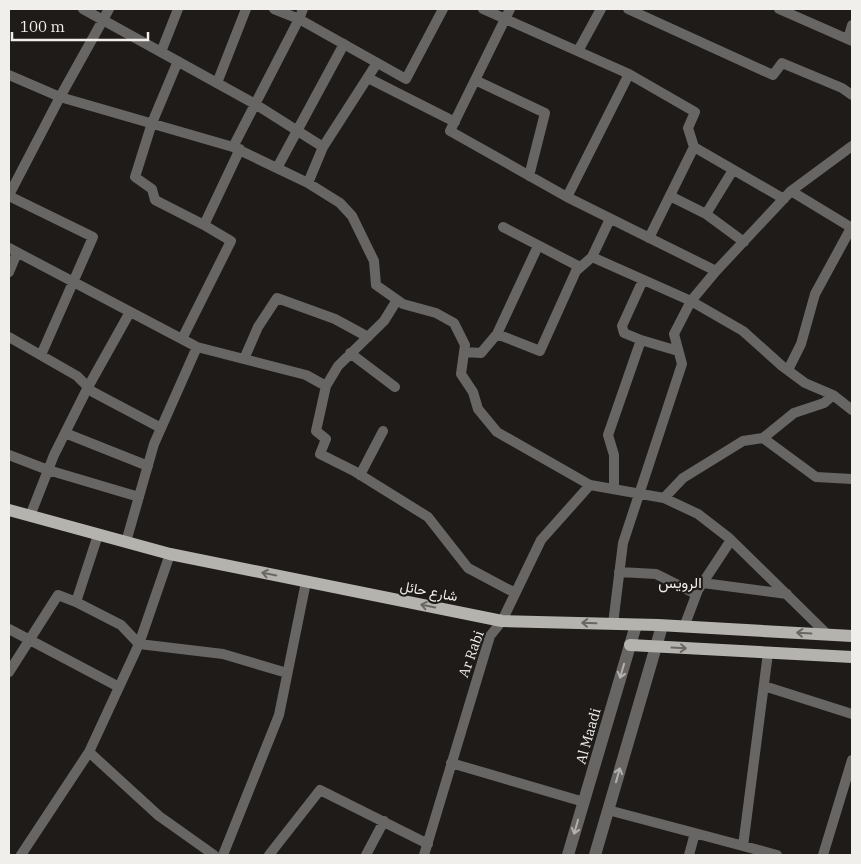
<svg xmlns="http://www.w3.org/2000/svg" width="861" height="864" font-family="'IBM Plex Serif',Vazirmatn,serif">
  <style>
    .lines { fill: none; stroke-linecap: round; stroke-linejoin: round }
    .minor { stroke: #686664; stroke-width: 10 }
    .tertiary { stroke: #686664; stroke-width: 12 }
    .primary { stroke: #b5b3ae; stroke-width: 12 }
    .oneway { stroke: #6a6763 }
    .oneway2 { stroke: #b3b1af }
    .labels { text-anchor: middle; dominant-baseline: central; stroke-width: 4.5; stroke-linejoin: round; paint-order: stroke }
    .street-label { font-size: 14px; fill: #f1efec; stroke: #1e1b18 }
    .neighbourhood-label { font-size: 15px; fill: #f1efec; stroke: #1e1b18 }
  </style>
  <rect width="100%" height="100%" fill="#1e1b18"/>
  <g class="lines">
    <path class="minor" d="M83,9L255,104L323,147
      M274,9L299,19L406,79L443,9
      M483,9L629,74L567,197L716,271
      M510,9L450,131L567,197
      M628,9L773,75L782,63L842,88L852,95
      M779,9L852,41
      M848,39L852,25
      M578,51L601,9
      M161,52L178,9
      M178,61L152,123L135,177L152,189L155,200L204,225L231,241L182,339
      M629,74L695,112L688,128L694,147L784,199
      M9,75L60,97L233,147L308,183L340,203L352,216L374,261L376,285L403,304L436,313L454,323L465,345L461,374L473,392L478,409L497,432L590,485L664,498L698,514L729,538L828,635
      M368,78L455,122
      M475,80L545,113L529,176
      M217,83L246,9
      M233,147L299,19L303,9
      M277,168L344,44
      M308,183L323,147L377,63
      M791,191L852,228
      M9,195L60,97L109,9
      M9,196L93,237L41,355
      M670,196L706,214L744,242
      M706,214L733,170
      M610,219L592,257L691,301L743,331L782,366L805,383L833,395L852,410
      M204,225L240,149
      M503,227L580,267
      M649,238L694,147
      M9,248L197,347L306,375L326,386
      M9,272L17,253
      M397,300L384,321L338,366L326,386L316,431L326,439L320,454L354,471L428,517L468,568L515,593
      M497,334L540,351L576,271L592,257
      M9,337L77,376L93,392L161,428
      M641,340L624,333L622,326L643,280
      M464,352L481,353L497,334L538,246
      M350,353L395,387
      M244,359L258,327L277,298L335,319L368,337
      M788,370L801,344L815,294L851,228
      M65,433L148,466
      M763,438L816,477L852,479
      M9,455L48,470L139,497
      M360,475L383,431
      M614,489V455L608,435L641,340L678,351
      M664,498L683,478L743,441L763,438L794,413L824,403L833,395
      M30,516L54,455L88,387L130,312
      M126,542L154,444L197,347
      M619,572L656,574L696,594
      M703,583L787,594
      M76,602L98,535
      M613,624L623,543L682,364L674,334L691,301L716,271L791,191L852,146
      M684,627L698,590L731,540
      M9,629L119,687
      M9,672L58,595L76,602L121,625L139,644L223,654L287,673
      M764,686L852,714
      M89,752L159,816L214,855
      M451,763L584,802
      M608,810L777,855
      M743,846L768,653
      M21,855L89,752L139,644L170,554
      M223,855L279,715L306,582
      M269,855L320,790L428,844
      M366,855L384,821
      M424,855L490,636L502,621L541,540L590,485
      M689,855L695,833
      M823,855L852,760"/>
    <path class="tertiary" d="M568,855L636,625
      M595,855L662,626"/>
    <path class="primary" d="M9,510L170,554L502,621L658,625L852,636
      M630,645L852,657"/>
  </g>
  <defs><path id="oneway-shaft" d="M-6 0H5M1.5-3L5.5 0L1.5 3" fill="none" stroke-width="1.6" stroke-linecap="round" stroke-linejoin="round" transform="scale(1.25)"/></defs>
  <g class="oneway">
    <use href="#oneway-shaft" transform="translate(269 574) rotate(-169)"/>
    <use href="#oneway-shaft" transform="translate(428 606) rotate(-169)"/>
    <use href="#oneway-shaft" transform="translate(589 623) rotate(-178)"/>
    <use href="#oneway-shaft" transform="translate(804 633) rotate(-177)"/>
    <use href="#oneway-shaft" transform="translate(679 648) rotate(3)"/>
  </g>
  <g class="oneway2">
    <use href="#oneway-shaft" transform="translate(622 671) rotate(106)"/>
    <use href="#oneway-shaft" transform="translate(618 775) rotate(-74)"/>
    <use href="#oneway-shaft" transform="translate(576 827) rotate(106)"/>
  </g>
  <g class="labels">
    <g class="street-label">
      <text transform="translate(429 591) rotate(11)">شارع حائل</text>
      <text transform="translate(471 654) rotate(-70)">Ar Rabi</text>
      <text transform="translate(588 736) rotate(-74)">Al Maadi</text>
    </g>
    <g class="neighbourhood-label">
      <text x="680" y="582">الرويس</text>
    </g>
  </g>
  <rect width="861" height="864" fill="none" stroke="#f1efec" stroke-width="20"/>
  <path d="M12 32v8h136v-8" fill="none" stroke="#f1efec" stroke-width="2.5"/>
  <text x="20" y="32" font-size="15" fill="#f1efec" stroke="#1e1b18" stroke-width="4" paint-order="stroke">100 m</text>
</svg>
